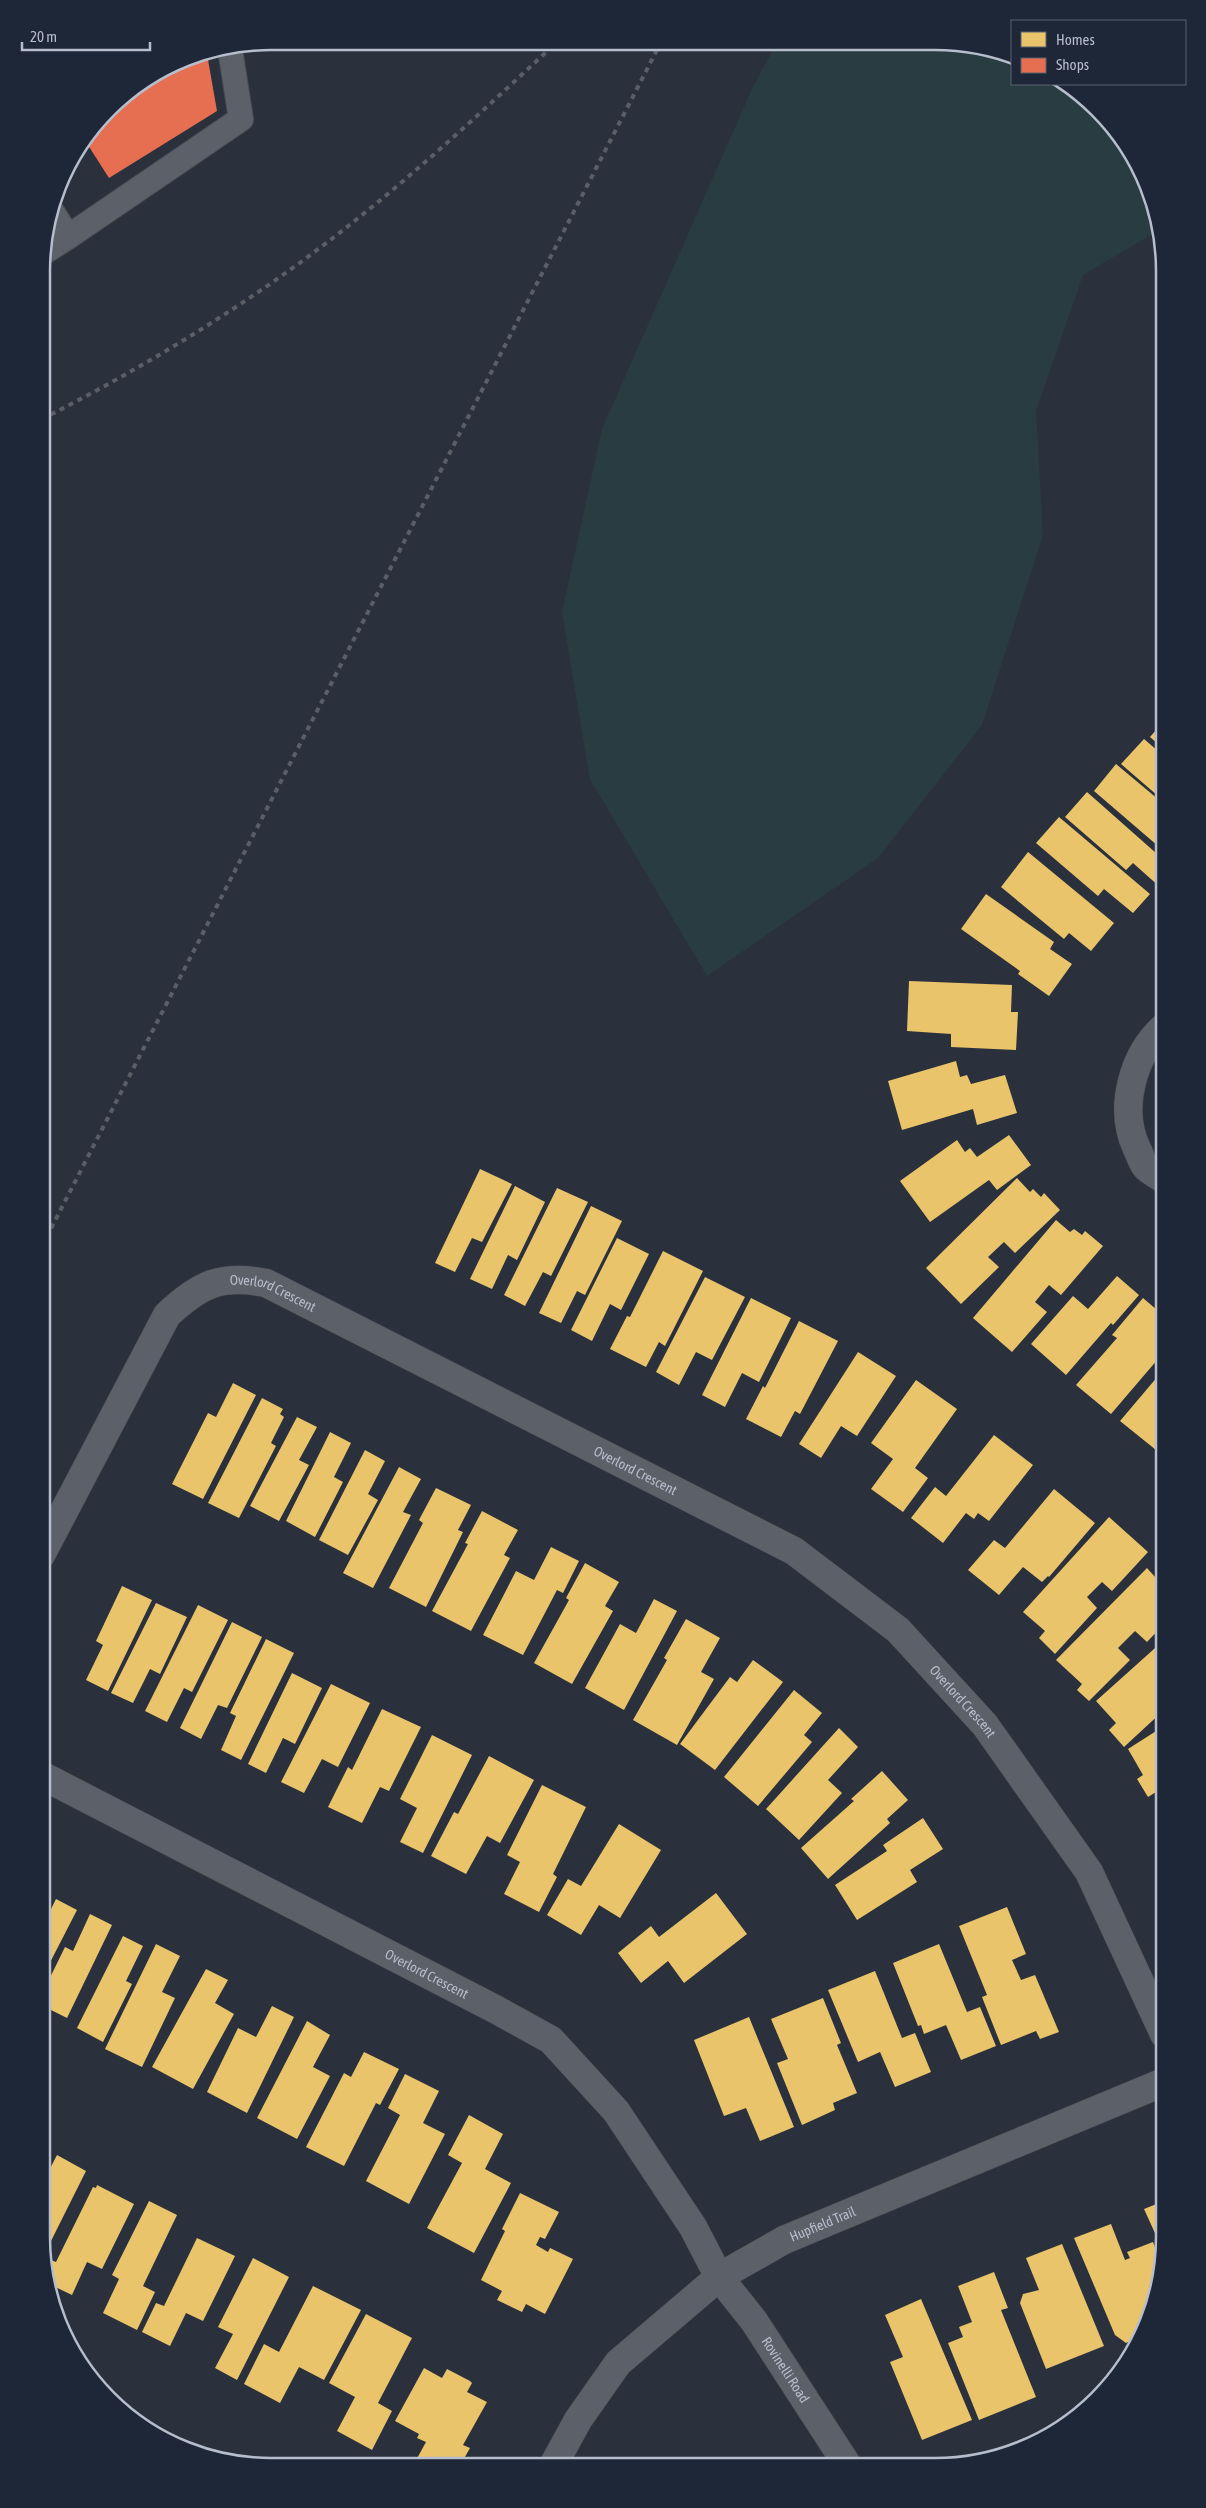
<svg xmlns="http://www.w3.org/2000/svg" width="1206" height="2508" font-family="'Asap Condensed',sans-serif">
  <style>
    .green { fill: #283c42 }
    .homes { fill: #e9c46a }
    .shops { fill: #e76f51 }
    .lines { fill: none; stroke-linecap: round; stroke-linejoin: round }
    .service-casing { stroke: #484c54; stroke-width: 26 }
    .minor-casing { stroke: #484c54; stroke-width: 29 }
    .tertiary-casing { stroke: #484c54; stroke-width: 29 }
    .service { stroke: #5c6069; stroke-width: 24 }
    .minor { stroke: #5c6069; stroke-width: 28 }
    .tertiary { stroke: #5c6069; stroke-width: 28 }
    .rail { stroke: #5a5f67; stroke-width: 4; stroke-dasharray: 5 5; stroke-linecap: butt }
    .labels { text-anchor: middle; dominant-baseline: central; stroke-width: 5; stroke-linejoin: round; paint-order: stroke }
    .street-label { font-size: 14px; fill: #b6bdcc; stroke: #1e2737 }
    .rim { fill: none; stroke: #b6bdcc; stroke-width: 2.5 }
  </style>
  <rect width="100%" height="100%" fill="#2b313c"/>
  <path class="green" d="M776,44L979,46L1012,57V84H1065L1087,99L1134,156L1157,211L1160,233L1151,235L1083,275L1036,411L1043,535L982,725L878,858L707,976L590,779L562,612L602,429L752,89Z"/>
  <path class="homes" d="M1165,720V750L1150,737Z
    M1144,739L1165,757V802L1121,764Z
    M1116,764L1165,805V852L1094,791Z
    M1087,792L1165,861V884L1161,888L1133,863L1126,870L1065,817Z
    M1059,817L1150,894L1133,913L1104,889L1098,896L1036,843Z
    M1028,852L1114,923L1091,951L1069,933L1064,939L1001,887Z
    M986,894L1054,942L1050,949L1072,964L1049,996L1018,974L1020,971L961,929Z
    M909,981L1012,985L1011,1012H1018L1016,1050L951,1047V1034L907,1031Z
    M956,1061L960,1077L967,1075L971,1084L1005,1075L1017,1113L977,1125L973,1109L902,1130L888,1081Z
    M1009,1135L1031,1165L997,1190L989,1180L930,1222L900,1181L957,1140L965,1152L970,1148L977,1157Z
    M480,1169L512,1184L482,1242L472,1238L455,1272L435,1263Z
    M1017,1178L1030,1192L1033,1189L1041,1197L1044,1193L1060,1210L1015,1253L1004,1242L988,1257L999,1267L961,1304L926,1268Z
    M515,1186L545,1202L517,1260L508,1255L492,1289L470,1279Z
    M557,1188L588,1202L551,1276L543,1272L525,1306L504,1295Z
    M591,1206L622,1221L585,1295L577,1291L561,1323L539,1313Z
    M1056,1220L1070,1232L1074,1229L1082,1235L1085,1231L1103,1246L1061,1295L1049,1285L1035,1302L1047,1312L1012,1352L973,1318Z
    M617,1238L649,1254L621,1310L610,1304L592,1341L571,1330Z
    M663,1251L703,1271L665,1346L659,1342L646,1367L610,1349L627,1316L630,1317Z
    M1117,1276L1139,1295L1113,1325L1111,1323L1066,1375L1031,1344L1073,1296L1088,1309Z
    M705,1277L745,1297L712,1360L696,1352L679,1385L656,1372Z
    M751,1298L791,1318L759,1382L742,1373L725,1407L702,1395Z
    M1143,1298L1164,1316V1336L1156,1345L1164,1352L1111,1414L1076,1385L1117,1338L1112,1335Z
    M799,1321L838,1341L800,1414L795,1411L781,1437L746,1419L763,1386L765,1388Z
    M858,1352L896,1376L857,1436L841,1426L821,1458L799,1444Z
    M1164,1369V1440L1156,1450L1120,1421Z
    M916,1380L957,1409L915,1468L928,1478L903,1512L871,1489L893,1459L871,1443Z
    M233,1383L256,1395L203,1499L172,1484L208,1413L216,1417Z
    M262,1398L283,1409L280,1414L284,1417L271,1443L276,1446L239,1518L208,1503Z
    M297,1417L317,1427L299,1460L309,1465L279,1521L250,1506Z
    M330,1432L351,1443L334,1477L343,1482L315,1537L286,1521Z
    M994,1435L1033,1465L989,1521L978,1513L974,1519L966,1513L943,1543L911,1518L935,1487L946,1496Z
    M365,1450L385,1461L368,1494L378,1500L348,1555L319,1540Z
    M399,1467L421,1479L403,1512L411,1515L373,1588L343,1573Z
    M436,1488L471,1505L458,1530L463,1532L426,1607L389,1588L423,1523L419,1520Z
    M1054,1489L1095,1523L1049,1577L1048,1576L1042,1582L1023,1567L999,1595L968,1570L994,1540L1005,1548Z
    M482,1511L518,1530L504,1555L510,1558L471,1631L432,1611L468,1544L465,1543Z
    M1109,1517L1148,1552L1112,1591L1102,1582L1087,1597L1097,1608L1055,1654L1039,1638L1045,1631L1023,1612Z
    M551,1547L579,1561L563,1593L557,1590L523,1655L483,1635L516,1571L534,1580Z
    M585,1563L619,1582L605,1606L613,1611L572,1684L534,1663L569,1600L566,1598Z
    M1147,1568L1164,1587V1624L1147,1642L1135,1631L1118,1648L1130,1660L1089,1701L1077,1690L1082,1684L1056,1660Z
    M122,1586L152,1600L108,1691L86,1680L103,1645L96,1641Z
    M654,1599L677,1611L624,1710L585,1688L620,1624L636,1633Z
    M156,1603L187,1617L160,1674L150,1669L133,1703L111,1693Z
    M198,1605L228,1620L192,1692L184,1688L167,1722L145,1711Z
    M686,1619L720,1638L701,1672L714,1679L677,1745L633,1720L667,1660L664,1658Z
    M232,1622L262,1637L227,1708L218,1705L201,1739L180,1728Z
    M266,1639L294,1653L241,1760L221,1750L236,1716L230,1713Z
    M1164,1640V1710L1124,1747L1109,1730L1116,1723L1096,1701Z
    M753,1660L783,1682L715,1770L680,1744L730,1677L737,1682Z
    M292,1673L322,1688L295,1744L283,1738L266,1773L248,1764Z
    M331,1684L370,1703L338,1767L322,1759L304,1793L281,1782Z
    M794,1690L822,1713L804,1735L812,1742L758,1806L724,1777Z
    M382,1709L421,1727L389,1791L380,1787L362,1823L328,1807L348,1767L352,1770Z
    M1164,1726V1787L1148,1797L1137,1779L1143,1775L1128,1749Z
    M839,1728L858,1747L828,1780L842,1793L799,1840L766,1809Z
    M432,1735L472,1755L423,1853L400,1842L417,1808L400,1799Z
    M489,1756L534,1780L500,1843L487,1836L466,1874L431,1856L454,1812L458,1814Z
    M882,1771L908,1800L887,1819L890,1823L828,1879L801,1848L854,1801L851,1799Z
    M542,1785L586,1807L553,1874L557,1877L539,1912L504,1894L520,1862L507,1855Z
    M923,1818L943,1849L910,1870L917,1882L857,1920L835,1885L887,1851L883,1845Z
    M619,1824L661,1850L620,1918L599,1905L581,1935L547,1915L568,1879L581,1886Z
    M716,1893L747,1934L684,1983L668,1961L641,1983L618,1953L651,1926L659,1937Z
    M56,1899L77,1910L41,1980V1929Z
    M1007,1907L1026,1954L1012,1960L1021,1980L1035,1975L1059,2032L1040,2039L1036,2031L1001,2045L982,1997L987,1995L959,1926Z
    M90,1914L112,1925L67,2018L41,2005V1996L65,1947L73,1951Z
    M123,1936L143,1946L126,1981L132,1984L103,2042L77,2028Z
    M156,1944L180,1956L162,1992L175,1998L142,2067L105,2049Z
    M939,1944L967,2012L980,2007L996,2046L961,2060L946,2025L924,2034L921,2025L918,2026L893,1963Z
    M206,1969L228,1980L215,2003L234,2014L193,2089L152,2067Z
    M875,1971L902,2038L915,2033L931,2072L895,2087L880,2052L858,2062L828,1990Z
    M823,1998L841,2043L837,2045L857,2093L833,2103L835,2110L802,2125L777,2063L788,2059L771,2019Z
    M272,2006L294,2017L247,2113L207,2092L238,2028L256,2037Z
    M749,2017L794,2127L760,2141L746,2108L724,2116L694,2040Z
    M307,2021L330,2035L313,2067L330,2076L297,2139L257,2118Z
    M364,2052L399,2069L380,2105L376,2103L344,2166L306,2147L344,2073L351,2077Z
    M405,2074L439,2091L423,2123L445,2134L409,2204L366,2181L400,2115L388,2108Z
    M469,2115L503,2134L485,2169L511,2183L474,2253L427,2228L462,2163L448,2155Z
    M57,2155L86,2171L44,2255L41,2237V2186Z
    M97,2185L134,2204L102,2269L87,2262L72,2295L47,2283L46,2271L51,2260L56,2262L93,2187L96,2188Z
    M520,2193L559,2212L545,2239L540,2237L536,2245L548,2252L550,2248L573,2259L545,2314L526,2304L522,2312L497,2300L502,2291L481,2280L505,2231L502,2229Z
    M149,2201L177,2215L143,2286L155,2292L137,2330L103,2313L119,2279L112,2275Z
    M1164,2201V2253L1144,2209Z
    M1111,2224L1125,2260L1130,2258L1127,2252L1153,2242L1161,2264L1147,2325L1139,2337L1126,2343L1115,2335L1074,2238Z
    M197,2238L235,2256L203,2321L186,2313L170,2346L142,2332L156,2303L164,2306Z
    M1062,2244L1104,2346L1046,2369L1020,2303L1023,2294L1039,2290L1026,2258Z
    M253,2258L289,2277L237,2380L215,2368L233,2334L218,2327Z
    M994,2272L1008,2308L1001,2310L1036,2397L979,2420L948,2343L963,2337L959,2327L972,2322L958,2286Z
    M313,2286L361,2310L324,2380L299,2367L280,2403L244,2384L264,2344L279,2352Z
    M921,2299L972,2420L922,2440L890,2362L903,2357L885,2315Z
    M366,2314L412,2338L378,2403L392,2411L372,2450L337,2431L355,2397L329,2383Z
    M424,2368L442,2378L447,2369L470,2381L472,2383L467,2392L487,2402L463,2445L470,2448L461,2464H414L426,2442L417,2438L419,2434L395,2421Z
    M1074,2418L1062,2428L995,2459L974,2462L973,2459Z"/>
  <path class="shops" d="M207,54L217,111L109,178L86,142L119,99L183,59Z"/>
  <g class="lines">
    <g class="service-casing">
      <path id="service" d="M68,237L241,119L230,49
        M43,253L68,237L53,213"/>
    </g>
    <g class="minor-casing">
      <g id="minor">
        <path d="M1165,1180C1159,1176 1151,1172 1146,1167C1142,1163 1140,1154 1137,1149C1118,1109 1132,1055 1165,1026"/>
        <path id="s1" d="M41,1555L167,1315C200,1284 221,1274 266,1283L794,1551L898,1630L985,1725L1089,1872L1164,2034"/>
        <path id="s2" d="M41,1775L495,2009L551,2040L616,2111L693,2227L719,2277L754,2321L848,2466"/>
      </g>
    </g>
    <g class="tertiary-casing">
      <g id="tertiary">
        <path id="s3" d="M554,2464L578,2420L618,2363L719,2277L784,2240L1164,2082"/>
      </g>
    </g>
    <use href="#service" class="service"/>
    <use href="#minor" class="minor"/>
    <use href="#tertiary" class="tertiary"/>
    <path class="rail" d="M42,419C149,365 258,298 352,223C423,167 490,104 556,43
      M42,1246L660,44"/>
  </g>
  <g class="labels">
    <g class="street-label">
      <text stroke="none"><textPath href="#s1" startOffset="390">Overlord Crescent</textPath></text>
      <text stroke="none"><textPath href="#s1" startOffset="795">Overlord Crescent</textPath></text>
      <text stroke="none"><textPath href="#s1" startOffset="1200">Overlord Crescent</textPath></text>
      <text stroke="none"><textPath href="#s2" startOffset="434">Overlord Crescent</textPath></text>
      <text stroke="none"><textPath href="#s3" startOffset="369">Hupfield Trail</textPath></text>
      <text stroke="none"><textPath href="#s2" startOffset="981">Rovinelli Road</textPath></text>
    </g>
  </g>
  <path d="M0 0H1206V2508H0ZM271 50H935A221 221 0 0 1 1156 271V2237A221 221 0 0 1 935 2458H271A221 221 0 0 1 50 2237V271A221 221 0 0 1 271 50Z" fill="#1e2737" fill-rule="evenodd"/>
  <path class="rim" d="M271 50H935A221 221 0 0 1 1156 271V2237A221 221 0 0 1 935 2458H271A221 221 0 0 1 50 2237V271A221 221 0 0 1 271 50Z"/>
  <rect x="1011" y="20" width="175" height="65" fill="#1e2737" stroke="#5b6373"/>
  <rect x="1021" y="32" width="25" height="15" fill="#e9c46a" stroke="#5b6373"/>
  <text x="1056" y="45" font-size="15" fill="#b6bdcc">Homes</text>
  <rect x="1021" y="58" width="25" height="15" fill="#e76f51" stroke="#5b6373"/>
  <text x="1056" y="70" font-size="15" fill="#b6bdcc">Shops</text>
  <path d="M22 42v8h128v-8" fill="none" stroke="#b6bdcc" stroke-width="2.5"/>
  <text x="30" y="42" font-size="15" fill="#b6bdcc" stroke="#1e2737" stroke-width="4" paint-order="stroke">20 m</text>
</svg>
